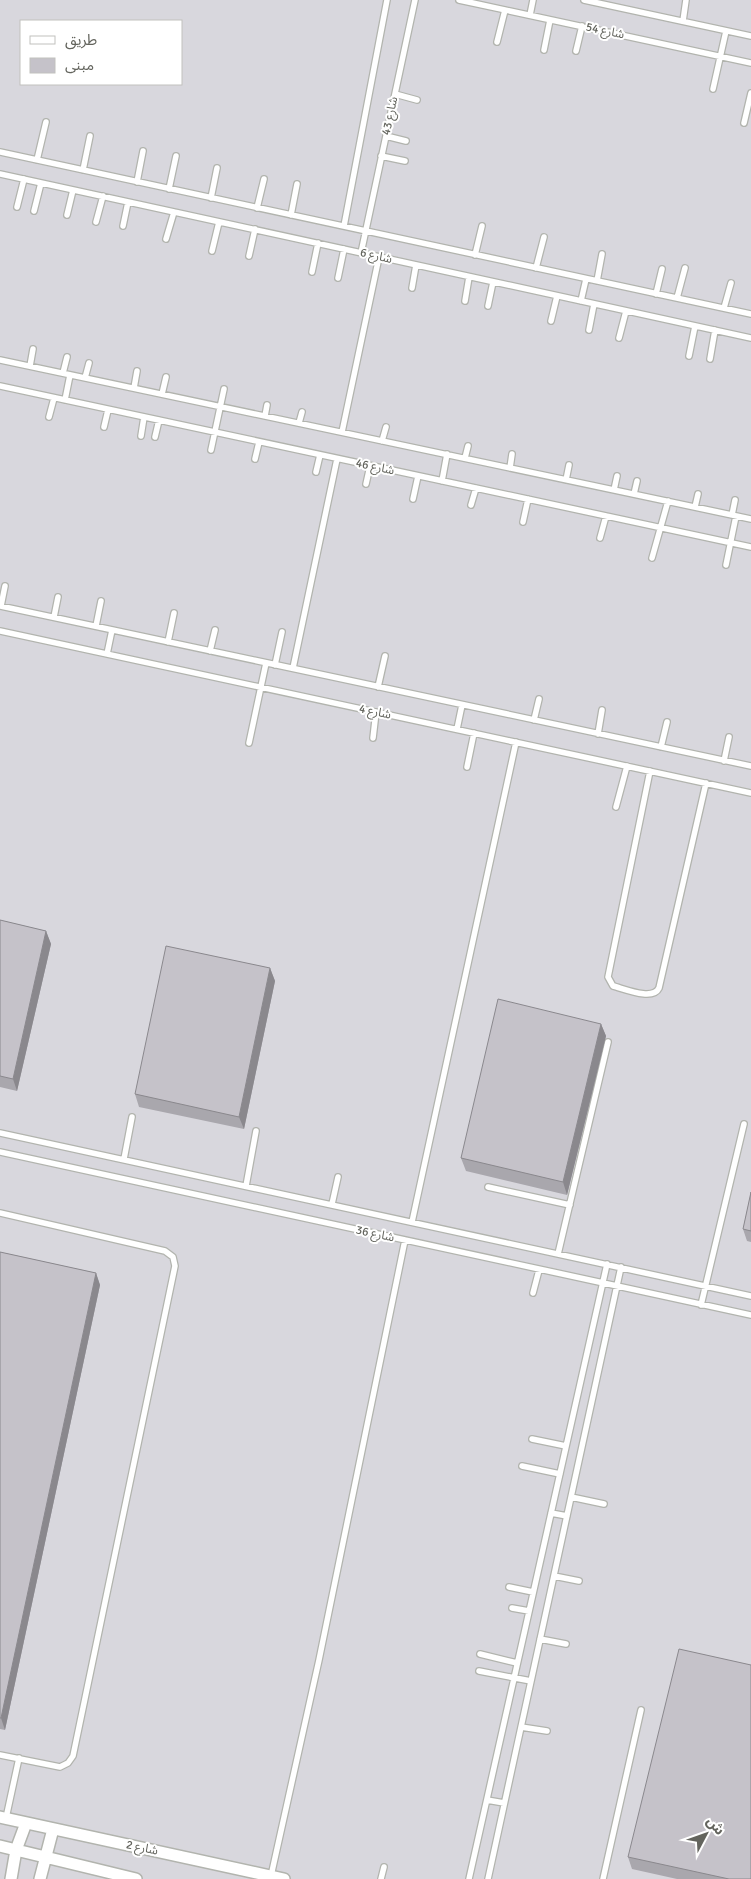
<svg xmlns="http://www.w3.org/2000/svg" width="751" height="1879" font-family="Signika,'Noto Sans Arabic',sans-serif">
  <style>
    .industrial { fill: #d8d7dd; fill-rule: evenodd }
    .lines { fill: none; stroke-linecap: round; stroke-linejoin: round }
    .lane-casing { stroke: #b2b4ae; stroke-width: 8 }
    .street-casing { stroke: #b2b4ae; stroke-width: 14 }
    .lane { stroke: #fff; stroke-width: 5.5 }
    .street { stroke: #fff; stroke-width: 11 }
    .wall { fill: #a9a7ad }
    .shaded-wall { fill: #8a888d }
    .building { fill: #c5c2c9; stroke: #8a888d }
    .labels { text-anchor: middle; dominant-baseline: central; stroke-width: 4; stroke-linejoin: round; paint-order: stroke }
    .street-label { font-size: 12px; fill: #63645d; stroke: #fff }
  </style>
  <rect width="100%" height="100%" fill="#e9e5ee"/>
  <path class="industrial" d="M0,0H751V1879H0ZM21,21H181V84H21Z"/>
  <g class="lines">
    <g class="lane-casing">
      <path id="lane" d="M459,0L751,63
        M584,0L751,36
        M530,15L533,0
        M683,21L686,0
        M497,42L505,10
        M544,50L550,20
        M576,51L582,26
        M713,89L726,31
        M395,94L417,100
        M744,123L751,93
        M386,136L406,141
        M0,152L751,314
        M381,156L405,161
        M37,160L46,122
        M83,170L90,136
        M0,174L751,338
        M137,182L143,151
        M169,189L176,156
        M211,198L217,168
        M17,207L24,179
        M257,208L264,179
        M34,211L41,183
        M67,215L73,190
        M291,215L297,184
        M96,222L103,196
        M123,226L128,202
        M344,226L387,0
        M166,239L174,212
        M212,251L219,222
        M361,253L415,0
        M475,255L482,226
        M249,256L255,229
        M536,268L544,237
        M312,272L318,243
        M338,278L344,249
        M597,281L602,254
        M412,288L416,265
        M656,294L662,269
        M677,298L685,268
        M465,301L469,277
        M581,301L586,279
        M488,306L493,282
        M724,308L731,283
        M551,321L557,296
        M589,330L594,304
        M619,338L626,311
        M689,356L695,326
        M710,359L715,330
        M0,360L751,519
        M30,366L33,349
        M63,373L67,357
        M85,378L89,363
        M0,386L751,547
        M134,388L137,371
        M162,394L166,377
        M65,400L70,375
        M265,416L267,405
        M49,417L54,398
        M299,423L302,412
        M104,427L108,410
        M342,432L379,257
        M141,436L144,417
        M155,437L159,420
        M382,441L386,427
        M211,450L224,389
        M465,458L468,446
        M255,459L259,442
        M510,468L512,454
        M316,472L320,455
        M566,480L569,465
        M442,481L447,454
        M366,484L370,466
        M614,490L617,476
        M634,494L637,481
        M413,499L418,476
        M471,505L476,488
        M695,507L698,494
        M732,515L735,500
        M523,522L528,499
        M600,538L606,516
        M652,558L668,501
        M726,565L736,516
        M0,606L751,766
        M1,606L5,586
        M54,617L58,597
        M96,626L101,601
        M0,631L751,793
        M168,642L174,613
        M210,651L215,630
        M107,654L112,630
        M275,665L282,632
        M293,668L337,459
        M378,687L385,656
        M534,720L539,699
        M457,729L462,705
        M598,734L602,710
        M373,738L376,712
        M249,743L266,663
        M661,747L667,722
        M724,761L729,737
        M467,767L474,733
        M650,771L608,977L613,986C625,989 653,1001 659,988L706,783
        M616,807L627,766
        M0,1133L751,1296
        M0,1152L751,1315
        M124,1159L132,1117
        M246,1186L256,1131
        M488,1187L570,1205
        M332,1204L338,1177
        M0,1213L165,1251L173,1257L175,1266L73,1756L68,1763L60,1767L0,1755
        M412,1222L516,742
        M558,1254L608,1042
        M533,1293L539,1270
        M701,1305L744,1124
        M532,1439L566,1446
        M522,1466L560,1474
        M571,1497L604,1504
        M551,1513L567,1516
        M554,1576L579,1581
        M509,1587L533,1592
        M512,1608L529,1611
        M540,1639L566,1644
        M480,1654L517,1663
        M479,1671L531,1681
        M521,1727L547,1731
        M487,1800L504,1803
        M6,1818L19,1758
        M271,1876L319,1660L405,1240
        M381,1879L384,1867
        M469,1879L607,1264
        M488,1879L621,1267
        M603,1879L641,1710"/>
    </g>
    <g class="street-casing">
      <path id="street" d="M0,1817L284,1879
        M0,1846L136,1879
        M11,1879L16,1850L26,1823
        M40,1879L53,1829"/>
    </g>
    <use href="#lane" class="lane"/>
    <use href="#street" class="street"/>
  </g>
  <path class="wall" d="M0,920L46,931L51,944L17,1091L0,1087Z
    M270,968L275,981L244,1129L139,1107L135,1094Z
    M601,1024L606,1036L567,1195L466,1171L461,1158Z
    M751,1192V1242L747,1241L743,1229Z
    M0,1252L96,1273L100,1285L5,1730L0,1729Z
    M628,1857L751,1879H677L632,1869Z"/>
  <path class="shaded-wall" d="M46,931L51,944L17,1091L13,1079Z
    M270,968L275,981L244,1129L239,1117Z
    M601,1024L606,1036L567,1195L563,1182Z
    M96,1273L100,1285L5,1730L1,1718Z"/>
  <path class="building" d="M0,920L46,931L13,1079L0,1076Z
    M166,946L270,968L239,1117L135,1094Z
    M498,999L601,1024L563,1182L461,1158Z
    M751,1192V1231L743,1229Z
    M0,1252L96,1273L1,1718H0Z
    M679,1649L751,1665V1879H729L628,1857Z"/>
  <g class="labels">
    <g class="street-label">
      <text transform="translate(605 31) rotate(12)">شارع 54</text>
      <text transform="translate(390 116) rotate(-78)">شارع 43</text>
      <text transform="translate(376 256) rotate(13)">شارع 6</text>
      <text transform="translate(375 467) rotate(12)">شارع 46</text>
      <text transform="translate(375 712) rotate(12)">شارع 4</text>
      <text transform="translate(375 1234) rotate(12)">شارع 36</text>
      <text transform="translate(142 1848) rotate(12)">شارع 2</text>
    </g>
  </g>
  <rect x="20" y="20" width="162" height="65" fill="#ffffff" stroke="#c1c1be"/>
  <rect x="30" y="36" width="25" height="8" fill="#ffffff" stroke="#c1c1be"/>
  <text x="65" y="45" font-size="15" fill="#63645d">طريق</text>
  <rect x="30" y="58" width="25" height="15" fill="#c5c2c9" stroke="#c1c1be"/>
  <text x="65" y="70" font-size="15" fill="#63645d">مبنى</text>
  <g transform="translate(706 1834) rotate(49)" stroke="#ffffff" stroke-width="4" paint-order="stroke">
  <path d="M0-4L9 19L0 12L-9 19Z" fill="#63645d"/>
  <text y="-8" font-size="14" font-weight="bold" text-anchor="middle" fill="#63645d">ش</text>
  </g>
</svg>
